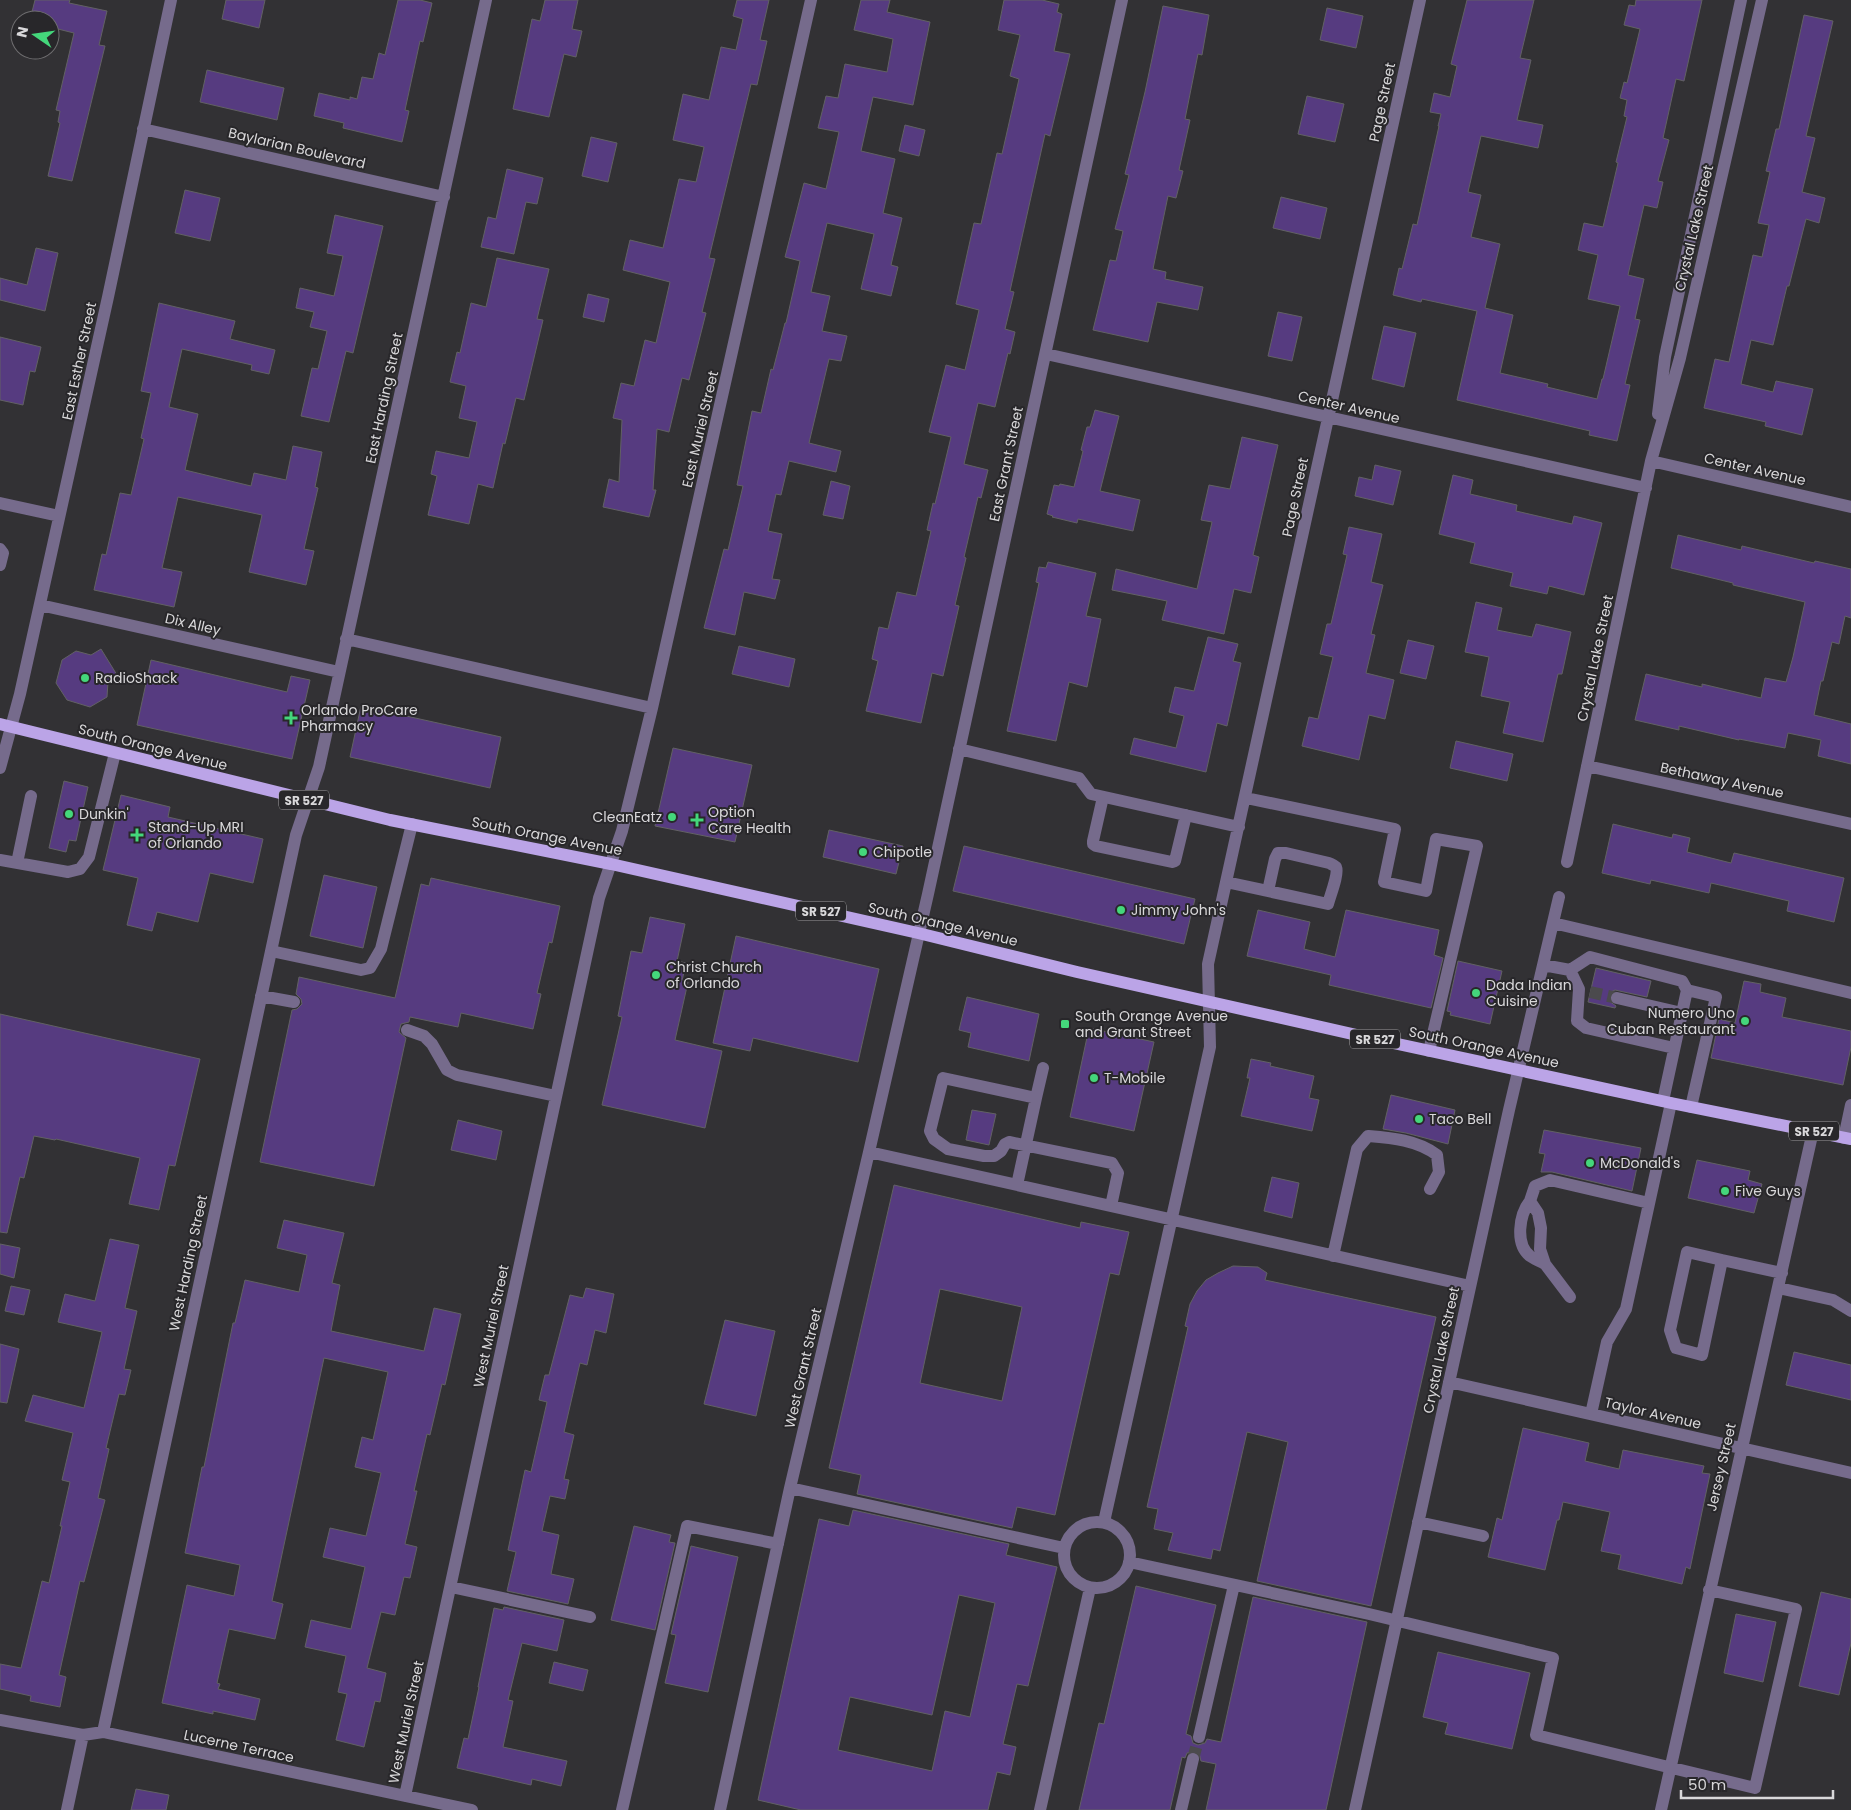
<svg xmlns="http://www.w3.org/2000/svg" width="1851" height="1810" font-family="Poppins,sans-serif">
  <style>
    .building { fill: #563b80; stroke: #626164; fill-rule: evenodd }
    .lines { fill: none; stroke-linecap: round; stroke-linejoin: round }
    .minor-tunnel { stroke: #4b4a4d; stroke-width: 12; stroke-dasharray: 12 6; stroke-linecap: butt }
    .minor { stroke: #766b8c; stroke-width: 12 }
    .major { stroke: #bba4e7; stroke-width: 12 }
    .poi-dot { fill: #44d77b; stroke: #28272a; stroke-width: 2 }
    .labels { text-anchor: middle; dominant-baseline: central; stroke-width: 4; stroke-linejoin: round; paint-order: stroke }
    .shield { fill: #28272a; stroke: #a4a3a5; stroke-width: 1 }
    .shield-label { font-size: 12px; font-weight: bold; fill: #d9d8da }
    .street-label { font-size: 14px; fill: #d9d8da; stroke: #28272a }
    .poi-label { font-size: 14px; fill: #d9d8da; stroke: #28272a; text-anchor: start }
  </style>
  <rect width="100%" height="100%" fill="#323134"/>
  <path class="building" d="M35,0H70L69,3L107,11L99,45L105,46L72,181L48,176L60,123L58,122L60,111L56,110L74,33L50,27V20H30Z
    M226,0H265L259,28L222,19Z
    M398,0H420L432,3L423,42L420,41L405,110L409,111L402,142L343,128L344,123L314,116L319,93L350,100V97L357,99L362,77L373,79L379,53L385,55Z
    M545,0H578L572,29L582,31L576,57L564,54L549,117L513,109L532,19L540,21Z
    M737,0H769L760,40L767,41L757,85L751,84L709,258L715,259L702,312L706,313L689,380L682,378L669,432L657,429L653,490H656L649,517L603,507L609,479L619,482L622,420L613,418L621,383L634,386L645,340L656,343L670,282L623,270L630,240L663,248L679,179L696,182L704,147L673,140L683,94L709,100L721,47L736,50L743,19L733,16Z
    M861,0H890L887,12L930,22L913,105L873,97L861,151L895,159L883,213L902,218L891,265L898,267L891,296L861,289L874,234L827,223L811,292L830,296L822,331L847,336L841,361L829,359L809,443L841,451L836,472L789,461L781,495L776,494L768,531L782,534L772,579L780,580L775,599L744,592L735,635L704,628L724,549L728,550L743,486L737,485L752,411L761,413L771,369L773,370L785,323H786L800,261L785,257L804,183L826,189L839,132L818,128L826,96L838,98L845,64L887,72L893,39L854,30Z
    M1004,0H1042L1059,4L1057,12L1062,14L1054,51L1070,54L1050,136L1045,134L1010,291L1014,292L1005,329L1015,332L1010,354L1008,353L995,407L978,403L964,464L988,470L981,498L978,497L964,557L966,558L955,605L959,606L943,676L932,673L921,723L866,711L878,661L872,659L879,627L888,629L897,592L916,596L931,531L927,530L933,503L935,504L951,437L929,432L946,365L965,370L979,310L956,304L974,223L981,224L997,153L1002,154L1019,79L1010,76L1020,35L998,30Z
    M1467,0H1534L1520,58L1531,60L1517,120L1543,125L1538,148L1481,136L1468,192L1481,195L1471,237L1500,244L1485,308L1513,315L1500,373L1548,384L1547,387L1597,399L1602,379H1603L1620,306L1588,299L1598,255L1578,250L1584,223L1603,227L1618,163L1616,162L1627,117L1624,116L1627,100L1620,98L1624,82L1627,83L1640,29L1624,25L1629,5L1635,6L1636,0H1702L1684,81L1676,79L1663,138L1669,140L1658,181L1663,182L1657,208L1644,205L1628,275L1644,279L1635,319L1640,320L1625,384L1630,385L1617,441L1589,435L1590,431L1457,400L1477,311L1422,299L1421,302L1393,295L1399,268L1402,269L1413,224L1417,225L1439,126H1438L1441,114L1430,112L1434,93L1450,97L1457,66L1451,64Z
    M1163,6L1209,15L1202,55L1198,54L1185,119L1190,120L1179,170L1183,171L1176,198L1168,196L1153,269L1166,272L1165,279L1203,287L1198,310L1157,302L1148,342L1093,330L1110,260L1116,261L1123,231L1115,229L1129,175L1125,174L1145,92Z
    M1327,8L1363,16L1356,48L1320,40Z
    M1804,15L1833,21L1806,136L1815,138L1802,192L1825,198L1819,223L1806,219L1789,286H1787L1773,345L1751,340L1741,384L1773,392L1776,381L1813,389L1802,435L1765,426L1766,422L1704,408L1715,359L1729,362L1753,255L1762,257L1769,225L1758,223L1770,172L1766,171L1776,129H1779Z
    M207,70L284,88L277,120L200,102Z
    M1307,96L1344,104L1335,142L1298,134Z
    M905,125L925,130L919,156L899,151Z
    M591,137L617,143L608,182L582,176Z
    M507,169L543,178L537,204L526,202L514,254L481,247L488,217L496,219Z
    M185,190L220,198L210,241L175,233Z
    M1281,197L1327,208L1320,239L1273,228Z
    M335,215L383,226L353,353L346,351L329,422L301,416L312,368L318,369L327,331L310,327L314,312L296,308L300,288L334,296L343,256L327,253Z
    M36,248L58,253L45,311L0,300V278L27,285Z
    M497,258L549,269L537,319L543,320L524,400L516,398L505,444L503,443L493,488L478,484L469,524L428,515L437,476L431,474L436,451L469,458L477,422L459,418L466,386L450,382L457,352L460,353L471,303L486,307Z
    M588,294L609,299L604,322L583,317Z
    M159,303L235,321L230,339L275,350L269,374L251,370L252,365L182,349L169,407L198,414L185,470L251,486L254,473L286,480L293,446L322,452L315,487L318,488L304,549L314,551L306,585L249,572L262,515L178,497L162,568L182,572L174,607L94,590L102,554L106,555L120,493L131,495L144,439L141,438L151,393L141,391Z
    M1278,312L1302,317L1292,361L1268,356Z
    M1384,326L1416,333L1404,387L1372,379Z
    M0,337L41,347L35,372L30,371L23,405L0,400Z
    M1095,410L1119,416L1100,491L1140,500L1133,531L1078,519L1077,523L1052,517L1053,516L1047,514L1054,485L1059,486L1060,484L1074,487L1083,451L1081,450L1087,427H1090Z
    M1242,437L1278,445L1253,555L1259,557L1251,593L1234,589L1224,634L1162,620L1167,601L1112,590L1116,569L1197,589L1212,522L1201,520L1209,485L1230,489Z
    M1375,465L1401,471L1393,505L1355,496L1359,477L1372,480Z
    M1453,475L1473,480L1470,494L1517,505L1516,511L1572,524L1574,516L1602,523L1584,595L1549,586L1547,594L1510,586L1513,573L1470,563L1475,543L1439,534Z
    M831,481L850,486L843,519L823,515Z
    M1349,527L1382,534L1371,582L1383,585L1371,634L1375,635L1366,673L1394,680L1385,719L1369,715L1359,760L1302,746L1309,717L1318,719L1333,657L1320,654L1327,624H1331L1347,555L1343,554Z
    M1678,535L1741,550L1742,546L1814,563L1815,561L1851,569V618L1845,616L1839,644L1832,642L1823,681H1821L1814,715L1851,724V764L1818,756L1821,740L1788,733L1785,748L1739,739V740L1679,726V730L1635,720L1646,674L1702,687V684L1761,698L1765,678L1786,682L1793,657L1805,602L1733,585V583L1671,568Z
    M1048,562L1096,573L1086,616L1101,619L1087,687L1069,682L1056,741L1007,731L1039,583L1036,582L1039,567L1046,568Z
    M1476,602L1502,608L1497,630L1532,637L1536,624L1571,632L1562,674H1558L1543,742L1503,733L1510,702L1481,696L1489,657L1465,652Z
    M1208,637L1238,644L1233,661L1241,663L1227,726L1217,723L1206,772L1130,754L1134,738L1176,748L1184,716L1169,712L1175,687L1194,691Z
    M1408,640L1434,646L1426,679L1400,673Z
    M739,646L795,659L789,687L732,674Z
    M101,649L117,675L108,682L107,697L90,707L67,700L56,683L62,660L76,651L91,655Z
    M151,660L287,692L291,676L310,680L292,759L137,725Z
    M361,706L501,737L490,788L350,757Z
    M1456,741L1513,754L1507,781L1450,768Z
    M673,748L752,765L735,842L655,826Z
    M64,781L88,787L76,841L69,840L66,852L49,848Z
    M121,795L170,807L168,817L263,839L253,883L210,873L198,922L157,912L152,931L127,925L138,878L103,870Z
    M1613,824L1672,838L1673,834L1690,838L1687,852L1731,863L1734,853L1844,878L1834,922L1787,911L1789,901L1711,883L1709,893L1651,880L1650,884L1602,873Z
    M829,830L903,846L896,874L823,857Z
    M964,846L1195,899L1184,944L953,891Z
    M324,875L377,887L363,948L310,936Z
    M431,878L560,906L552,943L549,942L537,993L541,994L533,1029L461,1013L458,1027L410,1017L409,1022L401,1024L399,1032L406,1038L374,1186L260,1162L292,1010L297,1009L302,1004L301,999L296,994L299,977L395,998L421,884L429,886Z
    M1258,910L1310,922L1304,949L1335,957L1346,910L1439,930L1434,955L1443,958L1431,1008L1329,985L1331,975L1247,956Z
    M650,917L685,924L677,961L686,963L682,981L688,982L675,1040L722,1051L705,1128L602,1105L622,1017L618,1016L631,951L642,953Z
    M736,936L879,969L858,1062L753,1038L750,1051L713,1043Z
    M1458,961L1502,971L1490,1024L1450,1015L1451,1012L1447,1011Z
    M1596,968L1651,981L1647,997L1615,990L1611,992L1609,997V1001L1616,1006L1615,1008L1588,1002Z
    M1744,981L1761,984L1760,992L1786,998L1782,1017L1851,1031V1047L1843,1085L1711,1058L1719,1019L1735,1023Z
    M967,997L1039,1014L1029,1061L968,1047L971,1033L959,1030Z
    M0,1014L200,1059L175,1166L169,1165L159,1210L129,1204L140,1158L56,1139L55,1140L34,1136L24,1178L20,1177L7,1233L0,1232Z
    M1089,1028L1154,1042L1134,1131L1070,1117Z
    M1251,1059L1271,1063L1270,1066L1314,1076L1309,1098L1319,1100L1312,1131L1241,1116L1250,1078H1247Z
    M1391,1095L1455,1110L1448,1144L1406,1133L1383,1129Z
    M972,1110L996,1114L989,1145L966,1140Z
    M458,1120L502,1131L496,1160L451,1150Z
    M1544,1130L1641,1148L1632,1191L1552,1172H1541L1545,1154L1539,1153Z
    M1697,1160L1750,1171L1748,1180L1762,1184L1754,1213L1688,1198Z
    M1272,1177L1299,1183L1292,1218L1264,1211Z
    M894,1185L1080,1228L1081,1222L1129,1232L1119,1275L1110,1273L1055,1515L1017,1507L1012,1528L857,1494L861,1475L829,1468ZM940,1289L1022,1307L1002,1401L920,1383Z
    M284,1220L344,1233L332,1283L340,1285L331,1331L424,1351L434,1308L461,1314L445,1385L442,1384L430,1435L427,1434L414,1491H417L405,1544L417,1547L410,1578L404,1577L395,1615L381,1612L367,1668L386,1673L380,1702L375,1701L364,1747L336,1740L347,1694L338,1692L346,1656L305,1647L311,1620L351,1629L365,1567L323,1557L330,1528L366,1536L381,1473L355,1467L362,1437L373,1440L388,1372L324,1358L272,1601L283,1604L275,1639L229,1629L217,1683L220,1684L218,1689L260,1699L255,1720L213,1711V1714L162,1703L187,1585L234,1596L240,1565L185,1553L202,1467H204L233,1323H235L245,1280L299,1292L307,1255L277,1248Z
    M110,1239L139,1245L125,1308L137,1311L124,1369L131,1370L125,1395L119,1394L106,1448L109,1449L98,1498L105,1500L84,1582L80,1581L59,1675L66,1677L60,1707L30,1701L31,1696L0,1689V1664L21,1668L42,1581L49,1583L62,1526H60L70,1482L62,1480L73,1433L25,1421L33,1395L84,1408L102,1332L58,1322L65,1294L95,1301Z
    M0,1244L20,1248L14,1278L0,1274Z
    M1233,1266L1258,1267L1267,1273L1265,1280L1436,1317L1371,1606L1257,1581L1288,1442L1247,1432L1220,1551L1213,1549L1211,1559L1168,1550L1173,1533L1154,1529L1158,1509L1147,1507L1188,1327L1185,1326L1190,1304L1197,1291L1206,1280L1218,1273Z
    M11,1286L30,1290L24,1315L5,1311Z
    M586,1288L614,1294L606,1333L595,1330L587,1365L580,1363L564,1432L574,1435L564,1479L569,1480L565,1499L550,1496L542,1531L559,1535L551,1574L574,1579L568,1604L507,1591L516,1552L508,1550L525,1470L531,1472L547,1402L539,1400L545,1375H549L570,1295L583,1298Z
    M725,1320L775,1331L756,1416L704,1404Z
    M0,1344L19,1349L7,1403L0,1402Z
    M1794,1352L1851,1365V1400L1786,1385Z
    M1523,1428L1589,1443L1585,1461L1619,1469L1623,1450L1704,1466L1702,1473L1710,1474L1690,1569L1686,1567L1682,1584L1618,1569L1621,1555L1601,1551L1610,1512L1563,1502L1559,1520H1557L1545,1570L1488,1557L1497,1518L1502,1520Z
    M853,1510L1009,1544L1006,1555L1057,1567L1028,1686L1017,1684L1003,1744L1016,1747L1010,1775L997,1772L988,1810H801L758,1800L819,1519L849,1526ZM959,1595L995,1603L970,1717L945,1711L932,1771L838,1750L850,1697L932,1715Z
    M634,1526L671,1535L669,1542L675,1543L655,1630L611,1620Z
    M691,1546L738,1557L708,1692L665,1683L676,1635L671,1634Z
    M1136,1586L1216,1605L1186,1734L1191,1736L1193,1743L1198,1745L1205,1743L1207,1739L1221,1742L1253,1597L1367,1622L1326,1810H1206L1216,1764L1201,1761L1199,1753L1194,1751L1187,1753L1185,1758L1182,1757L1170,1810H1079L1099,1723L1104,1724Z
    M1821,1592L1851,1599V1643L1839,1695L1799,1686Z
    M504,1607L564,1620L557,1651L522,1643L508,1700L513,1701L503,1747L567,1761L561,1786L532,1779L531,1785L457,1768L464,1738L468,1739L479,1687H478L494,1608L503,1610Z
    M1736,1614L1776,1622L1763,1682L1724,1673Z
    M1438,1652L1530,1673L1512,1749L1445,1734L1448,1723L1423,1717Z
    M554,1662L588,1670L583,1691L549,1683Z
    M136,1789L169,1795L166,1810H131Z"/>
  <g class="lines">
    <path class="minor-tunnel" d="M1590,992L1617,998
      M1193,1759L1199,1737"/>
    <path class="minor" d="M143,129L444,197
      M1046,354L1646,488
      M1658,414L1665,357L1741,0
      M1651,461L1851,507
      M0,503L59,516
      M0,549L3,553L0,565
      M40,605L339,672
      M346,639L652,708
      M959,749L1079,778L1091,794L1239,827
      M1587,766L1851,824
      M0,768L20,694L108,297L171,0
      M1103,797L1093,841V844L1096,846L1172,862L1175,861L1186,815
      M1246,798L1395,829L1384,882L1426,891L1436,839L1477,846L1429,1051
      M0,860L68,872L80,869L89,857L115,753
      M1567,862L1651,461L1680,358L1762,0
      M17,863L31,796
      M1226,882L1328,904C1330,896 1339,874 1336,867C1334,865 1331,864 1329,863L1286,853H1278L1275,859L1268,891
      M1553,923L1851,993
      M271,951L361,970L370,968L381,949L412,824
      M1543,965L1570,970L1590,957L1682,981L1687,990L1663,1101
      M1570,970L1579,989L1577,1021L1586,1028L1674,1048
      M1687,990L1716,997L1691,1107
      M261,996L294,1002
      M1617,998L1682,1013
      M407,1030L424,1036L432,1044L447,1070L457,1075L556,1096
      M1036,1098L1043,1068
      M1844,1138L1851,1105
      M869,1152L1470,1286
      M1017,1185L1036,1098L943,1078L930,1131L934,1139L948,1149L984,1156H994L1001,1151L1005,1144L1009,1142L1112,1163L1118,1173L1111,1206
      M1530,1201C1519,1215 1515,1244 1530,1256C1534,1259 1540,1261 1545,1264
      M1333,1256L1357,1149L1368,1136C1392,1138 1417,1140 1437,1155L1439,1172L1430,1189
      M1722,1260L1687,1252L1670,1330L1676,1348L1702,1355L1722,1260L1782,1273
      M1779,1288L1833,1300L1851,1311
      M1570,1297L1545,1264L1540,1249L1541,1228L1538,1213L1530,1201L1535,1186L1550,1180L1649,1203
      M1449,1382L1851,1473
      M1591,1414L1607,1342L1626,1309L1671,1103
      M790,1488L1064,1548
      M1064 1555a33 33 0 1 1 66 0a33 33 0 1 1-66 0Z
      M1104,1522L1210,1047L1208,964L1420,0
      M1418,1522L1483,1536
      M1129,1562L1369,1614L1553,1658L1536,1735L1755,1788L1796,1609L1709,1590
      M451,1587L590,1617
      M0,1720L83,1735L103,1732L472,1810
      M103,1732L296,835L319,767L486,0
      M1199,1737L1234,1585
      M405,1796L599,898L622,831L652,708L811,0
      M67,1810L83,1735
      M622,1810L687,1526L778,1544
      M720,1810L790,1488L869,1152L928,894L1122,0
      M1040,1810L1090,1588
      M1181,1810L1193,1759
      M1355,1810L1509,1110L1559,897
      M1661,1810L1813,1131"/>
    <path class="major" d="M0,724L390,820L611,864L918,933L1077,972L1370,1038L1671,1103L1851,1139"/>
  </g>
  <g class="poi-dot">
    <circle cx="85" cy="678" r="5"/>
    <path d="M288.5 710.5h5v5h5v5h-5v5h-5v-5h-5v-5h5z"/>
    <circle cx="69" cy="814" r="5"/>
    <circle cx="672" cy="817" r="5"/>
    <path d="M694.5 812.5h5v5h5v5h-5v5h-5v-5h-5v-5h5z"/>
    <path d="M134.5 827.5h5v5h5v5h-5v5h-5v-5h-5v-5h5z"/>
    <circle cx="863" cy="852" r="5"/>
    <circle cx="1121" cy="910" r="5"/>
    <circle cx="656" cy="975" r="5"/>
    <circle cx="1476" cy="993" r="5"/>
    <circle cx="1745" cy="1021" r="5"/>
    <rect x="1060" y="1019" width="10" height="10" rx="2.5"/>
    <circle cx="1094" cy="1078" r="5"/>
    <circle cx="1419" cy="1119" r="5"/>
    <circle cx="1590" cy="1163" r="5"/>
    <circle cx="1725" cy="1191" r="5"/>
  </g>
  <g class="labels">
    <g class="shield">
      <rect x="279" y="790.5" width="50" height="19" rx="4"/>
      <rect x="796" y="901.5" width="50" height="19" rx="4"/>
      <rect x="1350" y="1029.5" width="50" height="19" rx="4"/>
      <rect x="1789" y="1121.5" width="50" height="19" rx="4"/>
    </g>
    <g class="shield-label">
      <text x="304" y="800">SR 527</text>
      <text x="821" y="911">SR 527</text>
      <text x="1375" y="1039">SR 527</text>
      <text x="1814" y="1131">SR 527</text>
    </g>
    <g class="street-label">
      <text transform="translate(1382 102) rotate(-78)">Page Street</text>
      <text transform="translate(297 148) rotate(13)">Baylarian Boulevard</text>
      <text transform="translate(1694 228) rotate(-77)">Crystal Lake Street</text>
      <text transform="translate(79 361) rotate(-78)">East Esther Street</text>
      <text transform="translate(384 398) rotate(-78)">East Harding Street</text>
      <text transform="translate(1349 407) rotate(13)">Center Avenue</text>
      <text transform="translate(700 429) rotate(-77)">East Muriel Street</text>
      <text transform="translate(1006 464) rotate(-78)">East Grant Street</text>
      <text transform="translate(1755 469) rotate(13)">Center Avenue</text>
      <text transform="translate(1295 497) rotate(-78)">Page Street</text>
      <text transform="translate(193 624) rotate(13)">Dix Alley</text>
      <text transform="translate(1595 658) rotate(-78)">Crystal Lake Street</text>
      <text transform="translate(153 747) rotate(14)">South Orange Avenue</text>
      <text transform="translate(1722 780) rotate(12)">Bethaway Avenue</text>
      <text transform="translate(547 836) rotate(11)">South Orange Avenue</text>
      <text transform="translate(943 924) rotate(13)">South Orange Avenue</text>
      <text transform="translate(1484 1047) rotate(12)">South Orange Avenue</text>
      <text transform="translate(188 1263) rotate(-78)">West Harding Street</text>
      <text transform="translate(491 1326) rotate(-78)">West Muriel Street</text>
      <text transform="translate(1441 1350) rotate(-78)">Crystal Lake Street</text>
      <text transform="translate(803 1368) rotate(-77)">West Grant Street</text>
      <text transform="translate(1653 1413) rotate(13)">Taylor Avenue</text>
      <text transform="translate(1721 1467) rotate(-77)">Jersey Street</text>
      <text transform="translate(406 1722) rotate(-78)">West Muriel Street</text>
      <text transform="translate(239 1746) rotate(12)">Lucerne Terrace</text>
    </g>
    <g class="poi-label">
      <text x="95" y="678">RadioShack</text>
      <text x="301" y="710">Orlando ProCare<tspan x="301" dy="16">Pharmacy</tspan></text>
      <text x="708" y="812">Option<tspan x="708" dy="16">Care Health</tspan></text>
      <text x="79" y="814">Dunkin'</text>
      <text x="662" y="817" text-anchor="end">CleanEatz</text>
      <text x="148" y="827">Stand-Up MRI<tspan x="148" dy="16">of Orlando</tspan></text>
      <text x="873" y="852">Chipotle</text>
      <text x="1131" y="910">Jimmy John's</text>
      <text x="666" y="967">Christ Church<tspan x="666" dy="16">of Orlando</tspan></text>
      <text x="1486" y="985">Dada Indian<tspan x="1486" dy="16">Cuisine</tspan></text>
      <text x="1735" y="1013" text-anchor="end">Numero Uno<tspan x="1735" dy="16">Cuban Restaurant</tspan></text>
      <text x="1075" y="1016">South Orange Avenue<tspan x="1075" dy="16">and Grant Street</tspan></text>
      <text x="1104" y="1078">T-Mobile</text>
      <text x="1429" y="1119">Taco Bell</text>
      <text x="1600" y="1163">McDonald's</text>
      <text x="1735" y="1191">Five Guys</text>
    </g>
  </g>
  <g transform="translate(35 35) rotate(283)"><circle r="24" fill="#28272a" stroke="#6f6e70"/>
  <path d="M0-4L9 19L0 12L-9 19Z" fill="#44d77b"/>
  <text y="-8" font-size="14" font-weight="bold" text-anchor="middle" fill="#d9d8da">N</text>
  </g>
  <path d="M1681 1790v8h152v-8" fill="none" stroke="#d9d8da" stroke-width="2.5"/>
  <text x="1688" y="1790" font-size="15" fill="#d9d8da" stroke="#28272a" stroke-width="4" paint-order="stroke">50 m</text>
</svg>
